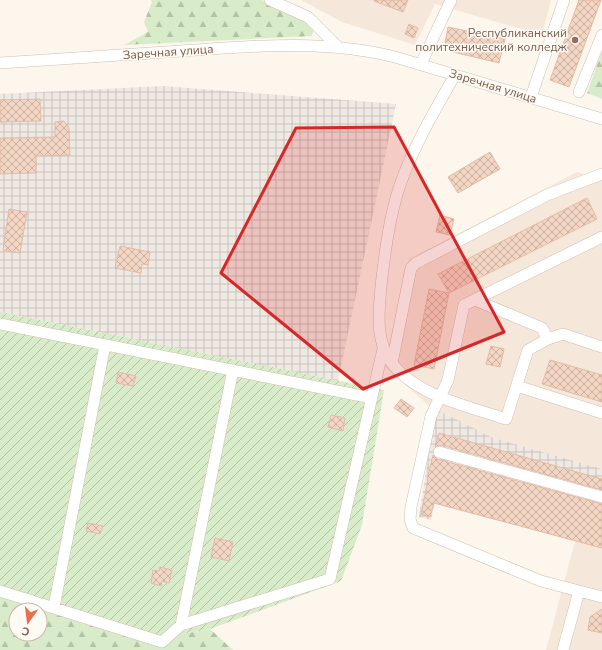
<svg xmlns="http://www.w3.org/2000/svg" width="602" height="650" font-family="'Nunito Sans',sans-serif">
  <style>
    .residential { fill: #f5e8da }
    .industrial { fill: url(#industrial-grid) }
    .forest { fill: url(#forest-firs); fill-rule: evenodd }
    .garden { fill: url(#garden-furrows) }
    .building { fill: url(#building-cross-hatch); stroke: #e6bba3 }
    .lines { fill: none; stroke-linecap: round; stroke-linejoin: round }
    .minor-casing { stroke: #d1beb0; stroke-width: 12 }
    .minor { stroke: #fff; stroke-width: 11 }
    .marked { fill: #d62828; fill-opacity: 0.2; stroke: #d62828; stroke-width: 3; stroke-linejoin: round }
    .education-dot { fill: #8d6e63; stroke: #fffaf3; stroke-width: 1.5 }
    .labels { text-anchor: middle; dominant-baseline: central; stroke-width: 3; stroke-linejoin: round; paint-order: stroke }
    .education-label { font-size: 12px; fill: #785e54; stroke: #fffaf3; text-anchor: end }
    .street-label { font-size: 12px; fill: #7a5c4d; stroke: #fffaf3 }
  </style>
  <defs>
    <pattern id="industrial-grid" width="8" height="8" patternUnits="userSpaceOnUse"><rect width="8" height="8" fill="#efe9e4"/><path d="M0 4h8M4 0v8" fill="none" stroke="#c7c0bb"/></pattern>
    <pattern id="forest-firs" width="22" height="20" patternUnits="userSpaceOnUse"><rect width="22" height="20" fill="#d8ecc9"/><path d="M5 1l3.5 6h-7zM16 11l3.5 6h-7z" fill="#b4c2a5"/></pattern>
    <pattern id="garden-furrows" width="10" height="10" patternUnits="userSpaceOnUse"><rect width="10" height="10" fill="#d8ecc9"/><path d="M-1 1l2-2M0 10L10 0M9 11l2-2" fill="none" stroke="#b4c2a5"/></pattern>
    <pattern id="building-cross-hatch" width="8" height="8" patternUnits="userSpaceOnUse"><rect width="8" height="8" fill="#f3d5c3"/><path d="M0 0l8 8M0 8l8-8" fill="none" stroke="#cab0a1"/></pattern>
  </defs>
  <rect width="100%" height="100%" fill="#fdf6ec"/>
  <path class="residential" d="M301,0H551L542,35L435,4L415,45L342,22Z
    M577,172L602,180V469L491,437L446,414L435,411L384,366L409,259Z
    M575,541L602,548V650H546Z"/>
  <path class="industrial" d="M163,86L396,104L338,381L0,312V94Z
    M435,411L446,414L491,437L602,469V548L435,503L431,520L419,517Z"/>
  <path class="forest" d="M151,0H262L306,22L313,30L312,36L124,45L148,32L144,22L152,2Z
    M602,51V99L587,93Z
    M0,597L182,634L210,629L233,650H0ZM16,610H40V634H16Z"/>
  <path class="garden" d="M0,312L384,390L362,525L341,581L210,629L182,634L166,648L0,597Z"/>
  <path class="building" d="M374,0H408L403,12L374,1Z
    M579,0H601L569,87L550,80Z
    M409,24L418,28L414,38L405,34Z
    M448,27L505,39L499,63L453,52L454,46L445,43Z
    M40,99L41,121L0,122V100Z
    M64,121L69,128L70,155L36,156V173L0,174V138L55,137V122Z
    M490,152L500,169L458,193L448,177Z
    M587,198L597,219L449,293L438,274Z
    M9,209L27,212L20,253L3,250Z
    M440,215L454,219L450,235L436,232Z
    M120,246L150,252L148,265L142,264L141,273L115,268Z
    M429,289L449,293L434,369L414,365Z
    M491,346L504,349L500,367L486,364Z
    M550,360L602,375V402L542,384Z
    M118,372L136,376L133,386L116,383Z
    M401,399L414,408L407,417L394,408Z
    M331,415L345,418L343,431L328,427Z
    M439,433L602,479V490L441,445L435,447Z
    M433,455L437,459L602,504V548L434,503L430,517L421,514L428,480H427Z
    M88,523L103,526L100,534L86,531Z
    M215,538L233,542L229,561L211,557Z
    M160,567L172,570L169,583L162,581L161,586L151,583L153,570L159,571Z
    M602,609V633L588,630L590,617Z"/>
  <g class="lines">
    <g class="minor-casing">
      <path id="minor" d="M270,0L308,17L337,46
        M0,63C60,59 121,55 181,51C252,46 325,39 395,57L602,119
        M421,64L451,0
        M455,75C435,110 413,147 400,185C389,218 385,252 381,286C379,313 375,339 391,362C416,396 468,406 506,419L528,350L548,339L563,334L602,347
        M579,92L602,35
        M531,97L564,0
        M475,300L542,328L548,339
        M0,324L372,398
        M392,363L411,268L416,263L547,195L602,174
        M517,386L602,413
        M439,452L602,497
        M0,591L162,642L181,625L330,579L383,349
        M579,591L602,597
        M54,607L105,345
        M181,625L233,370
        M563,650L579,591L541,581L413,528L410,519L411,507L431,416L448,380L464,305L602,237"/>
    </g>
    <use href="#minor" class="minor"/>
  </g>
  <path class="marked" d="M394,127L504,332L363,389L221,273L296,128Z"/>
  <circle class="education-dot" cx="575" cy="40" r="4"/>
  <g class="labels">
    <g class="education-label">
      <text x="567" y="33">Республиканский<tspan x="567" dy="14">политехнический колледж</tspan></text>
    </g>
    <g class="street-label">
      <text transform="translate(168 52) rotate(-4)">Заречная улица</text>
      <text transform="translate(493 86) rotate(17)">Заречная улица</text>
    </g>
  </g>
  <g transform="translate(28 622) rotate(194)"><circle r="19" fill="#fffaf3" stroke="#cabbb1"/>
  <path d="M0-3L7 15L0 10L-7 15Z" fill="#e76f51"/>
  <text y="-6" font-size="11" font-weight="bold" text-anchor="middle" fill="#7a5c4d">С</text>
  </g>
</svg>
